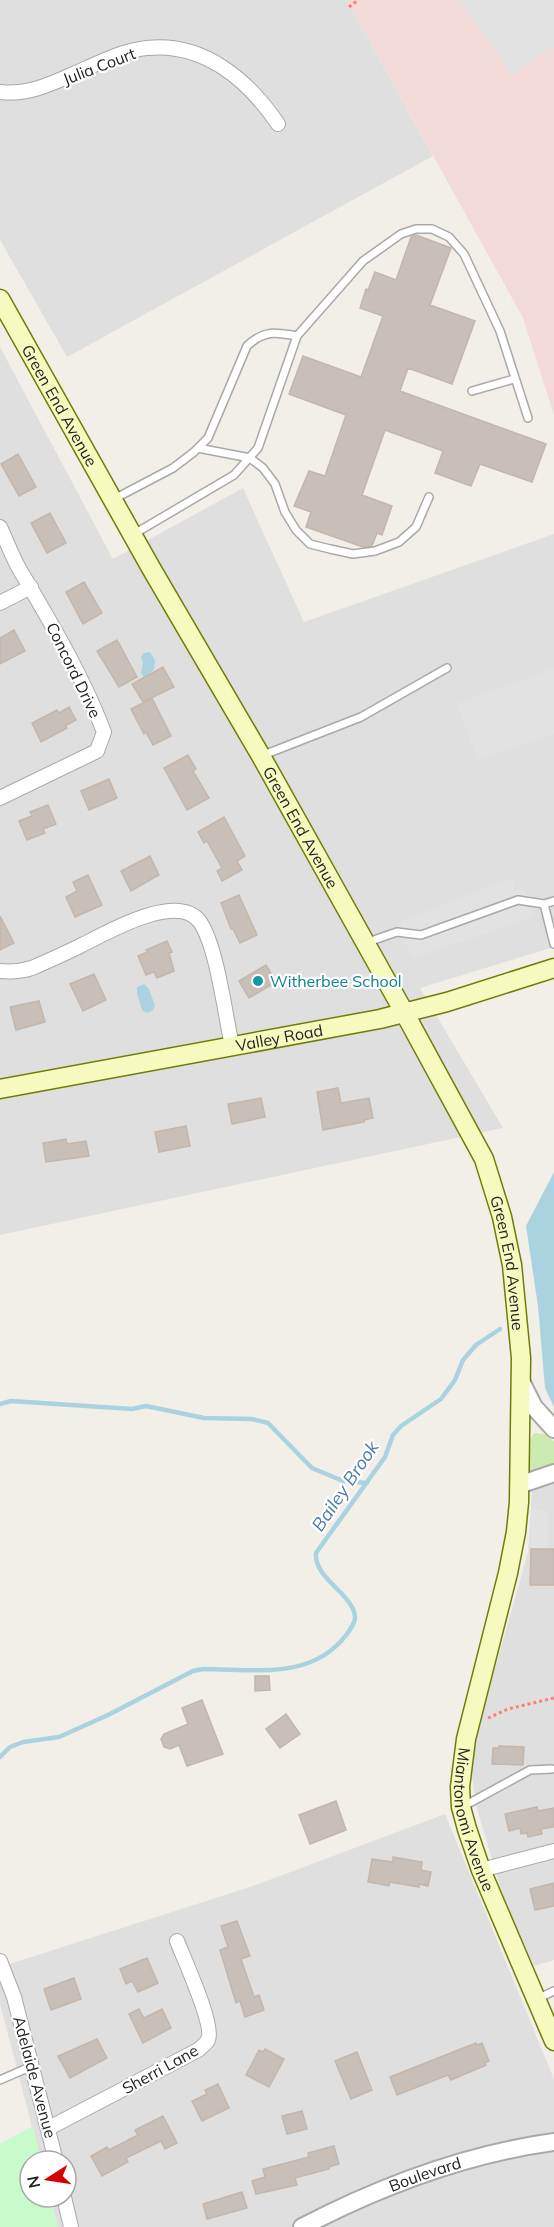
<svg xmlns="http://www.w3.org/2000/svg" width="554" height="2227" font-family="Mulish,sans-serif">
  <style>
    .residential { fill: #e0dfdf }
    .commercial { fill: #f2dad9 }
    .grass { fill: #cdebb0 }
    .park { fill: #c8facc }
    .parking { fill: #e2e2e2 }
    .water { fill: #aad3df }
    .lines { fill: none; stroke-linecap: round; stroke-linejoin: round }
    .stream { stroke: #aad3df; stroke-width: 4.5 }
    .building { fill: #c7bfb8; stroke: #c4b6ab; stroke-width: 1.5 }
    .service-casing { stroke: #a9a9a9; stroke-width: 10 }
    .minor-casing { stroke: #a9a9a9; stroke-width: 16 }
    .tertiary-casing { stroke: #a9a9a9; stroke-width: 20 }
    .secondary-casing { stroke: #707d05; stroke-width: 21 }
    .path { stroke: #fa8072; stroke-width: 3; stroke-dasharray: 3 3; stroke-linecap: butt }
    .service { stroke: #fff; stroke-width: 7 }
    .minor { stroke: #fff; stroke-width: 14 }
    .tertiary { stroke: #fff; stroke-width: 16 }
    .secondary { stroke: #f7fabf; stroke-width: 18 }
    .culture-dot { fill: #0f9aa8; stroke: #fff; stroke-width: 2 }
    .labels { text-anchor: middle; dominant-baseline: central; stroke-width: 4.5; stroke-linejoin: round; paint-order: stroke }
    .street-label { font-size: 16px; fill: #222; stroke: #fff }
    .culture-label { font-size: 16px; fill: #0d838f; stroke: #fff; text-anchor: start }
    .water-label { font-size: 18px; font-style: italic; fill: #4a7aab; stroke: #fff }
  </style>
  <rect width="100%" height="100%" fill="#f2efe9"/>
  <path class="residential" d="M0,0H347L433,156L67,357L0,240Z
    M0,347L113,559L243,488L304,622L554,534V947L420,988L503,1128L0,1235Z
    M554,1481V1960L534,1966L502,1893L477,1809L472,1777L476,1736L528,1552L532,1489Z
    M445,1814L554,2079V2227H58L50,2197H66V2161H41L0,2004V1967L253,1886Z"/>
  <path class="commercial" d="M347,0H554V415L523,318Z"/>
  <path class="grass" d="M535,1433L545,1434L554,1441V1468L531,1474L528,1471C529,1459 525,1441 535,1433Z"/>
  <path class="park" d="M33,2126L41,2161H30V2197H50L58,2227H0V2144Z"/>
  <path class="parking" d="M459,0H554V46L512,75Z
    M554,668V733L478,761L457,704Z
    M511,878L516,889L522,887L534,916L463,942L453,943L413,959L397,923Z
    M531,1509L548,1510V1548H531Z"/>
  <path class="water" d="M150,652L155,660L154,669L147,676L144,677L141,673L143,663L141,657L144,653Z
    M144,984L149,989L155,1006L153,1010L147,1013L142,1010L137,994V987Z
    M554,1172V1407L545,1388L538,1306L526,1226Z"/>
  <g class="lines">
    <path class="stream" d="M0,1404L11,1401L132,1409L146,1406L204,1418L252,1419L268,1423L312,1468L343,1481L367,1483
      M0,1757L10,1747L23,1742L59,1737L108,1715L193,1671L203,1669C254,1669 312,1681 347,1634C353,1625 358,1619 353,1609C344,1589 314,1576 316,1553L385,1457L393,1435L401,1426L441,1399L455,1380L463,1360L476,1345L500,1329"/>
  </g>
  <path class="building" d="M416,235L451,248L430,305L475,321L452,384L408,368L400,391L546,444L532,482L480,464L471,486L435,473L443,451L385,430L362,495L392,506L382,535L377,533L372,546L363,547L306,527L311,512L294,506L309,471L325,476L346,415L289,394L303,356L361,377L383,316L360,308L366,289L368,290L375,272L396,280L411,237Z
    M18,454L36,487L19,496L1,464Z
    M50,513L66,543L47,553L31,523Z
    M84,582L102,613L83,624L66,592Z
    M14,630L25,651L0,664V638Z
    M117,640L137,677L119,687L97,651Z
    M163,667L174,687L143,702L132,684Z
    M152,698L171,736L153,745L146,732L144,734L131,709Z
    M69,707L76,720L65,726L67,728L41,742L32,723L57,710L59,713Z
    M188,755L196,769L193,771L209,798L187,810L164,768Z
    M109,779L117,798L89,810L81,791Z
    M48,805L56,824L43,829L45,833L27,840L19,821L32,816L30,812Z
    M224,817L245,856L237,861L242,870L222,881L217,871L222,868L207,841L204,843L198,832Z
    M150,856L159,875L131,891L121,871Z
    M88,875L102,905L75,917L66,897L77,891L73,882Z
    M239,895L257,935L240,943L233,929H231L221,903Z
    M0,916L14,943L0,950Z
    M167,941L172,952L169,953L174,971L157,978L154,972L146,975L138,956L148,952L146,950Z
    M266,965L276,982L249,998L239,981Z
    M94,974L106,1000L83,1011L70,984Z
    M39,1001L45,1022L16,1030L10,1007Z
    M338,1088L341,1103L369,1098L373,1118L364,1120V1122L323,1130L317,1092Z
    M261,1098L265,1117L232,1124L228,1104Z
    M186,1126L190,1146L159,1152L155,1132Z
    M66,1139L67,1144L86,1141L89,1156L46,1162L43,1143Z
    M531,1549H554V1585H530Z
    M255,1676H269L270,1690L255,1691Z
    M202,1700L223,1754L187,1766L179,1745L170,1749L164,1747L161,1739L164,1734L188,1724L182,1708Z
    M286,1714L300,1734L280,1748L266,1729Z
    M499,1746L524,1747L523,1765L492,1764L493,1748H499Z
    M336,1801L346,1830L310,1844L299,1815Z
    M537,1807L538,1811L554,1808V1827L541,1829L542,1834L528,1837L527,1833L521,1834L520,1828L509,1831L505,1814Z
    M393,1857L422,1862L421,1870L431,1872L428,1886L419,1884V1887L390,1882L389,1886L368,1882L372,1859L393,1862Z
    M554,1883V1906L535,1910L530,1889Z
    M237,1921L250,1956L241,1959L254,1997L259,1995L264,2010L245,2017L240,2001L236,2003L220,1950L228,1947L221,1926Z
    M147,1958L158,1983L138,1992L132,1981L126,1984L120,1969Z
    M74,1978L81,1999L51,2010L44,1989Z
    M139,2009L144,2018L162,2009L171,2028L143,2043L129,2014Z
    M97,2039L107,2058L70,2078L58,2056Z
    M476,2043L477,2045L482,2043L489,2061L485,2063L486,2065L451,2080L448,2075L397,2095L390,2077Z
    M265,2049L284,2059L269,2087L246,2075L259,2050L263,2052Z
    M357,2052L372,2090L351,2099L335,2061Z
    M218,2084L229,2108L202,2121L192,2101L207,2094L205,2090Z
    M302,2111L307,2129L287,2134L282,2116Z
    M163,2116L177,2143L165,2149L161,2141L126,2158L128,2162L102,2176L91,2156L107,2147L109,2150L138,2135L135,2130Z
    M334,2146L339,2164L329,2167V2169L295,2178L297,2185L256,2194L252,2181L265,2177L263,2169L309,2157L308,2153Z
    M242,2192L247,2208L207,2219L203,2204Z"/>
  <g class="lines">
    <g class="service-casing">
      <path id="service" d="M297,336L363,261L401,234L416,229H432L449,237L464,254L500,331L528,418
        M472,391L514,379
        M198,448L250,458L263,468L275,484L285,512L296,530L310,544L330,549L353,554L375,551L399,542L416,527L429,497
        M114,499L173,468L194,452L208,438L247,346C264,330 275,332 297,336L258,448L234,475L134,534
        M261,756L361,717L447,668
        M544,904L554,944
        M368,942L397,932L421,935L518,900L544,904L554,901
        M464,1806L530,1770L552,1769
        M537,1999L554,1991
        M0,2080L32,2066"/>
    </g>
    <g class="minor-casing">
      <path id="minor" d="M0,92C31,96 59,80 87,68C105,60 126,50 147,48C204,42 248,80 278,124
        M0,527C8,544 14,562 24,577C54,628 83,677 104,732L97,751L0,798
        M0,603L31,587
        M0,971C10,972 22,971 32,968C48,961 66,953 82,945C106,933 178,891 200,922C217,947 225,1014 232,1046
        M481,1870L554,1851
        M0,1961L14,1997L56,2161
        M49,2128L198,2050C201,2047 206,2044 208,2040C215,2026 184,1959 177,1941
        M64,2197L71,2227"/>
    </g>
    <g class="tertiary-casing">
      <g id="tertiary">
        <path d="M522,1383L534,1407L554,1429"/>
        <path d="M519,1485L554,1473"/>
        <path id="s1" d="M302,2227C381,2186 465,2154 554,2142"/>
      </g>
    </g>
    <g class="secondary-casing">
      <g id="secondary">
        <path id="s2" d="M0,299L151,568L261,756L404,1012L484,1159L502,1217L512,1265L521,1358L519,1502L516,1532L508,1573L466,1739L460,1787L461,1807L467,1829L481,1870L554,2041"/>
        <path id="s3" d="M0,1089L380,1019L447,1002L554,968"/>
      </g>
    </g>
    <path class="path" d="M349,7L358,0
      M488,1718L508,1709L554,1698"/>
    <use href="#service" class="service"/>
    <use href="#minor" class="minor"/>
    <use href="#tertiary" class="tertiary"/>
    <use href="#secondary" class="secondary"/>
  </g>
  <circle class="culture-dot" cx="258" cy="981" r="6"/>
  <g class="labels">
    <g class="street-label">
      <text transform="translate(99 66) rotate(-21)">Julia Court</text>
      <text stroke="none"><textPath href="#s2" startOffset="122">Green End Avenue</textPath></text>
      <text transform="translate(74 670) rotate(64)">Concord Drive</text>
      <text stroke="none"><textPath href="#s2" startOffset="608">Green End Avenue</textPath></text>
      <text stroke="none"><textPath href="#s3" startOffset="284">Valley Road</textPath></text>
      <text stroke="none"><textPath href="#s2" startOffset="1094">Green End Avenue</textPath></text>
      <text stroke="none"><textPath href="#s2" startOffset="1660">Miantonomi Avenue</textPath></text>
      <text transform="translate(160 2069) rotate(-29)">Sherri Lane</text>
      <text transform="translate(35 2077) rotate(75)">Adelaide Avenue</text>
      <text stroke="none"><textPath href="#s1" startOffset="134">Boulevard</textPath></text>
    </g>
    <g class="culture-label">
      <text x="270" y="981">Witherbee School</text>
    </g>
    <g class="water-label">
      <text transform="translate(345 1486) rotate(-56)">Bailey Brook</text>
    </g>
  </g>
  <g transform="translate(48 2179) rotate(258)"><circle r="28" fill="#ffffff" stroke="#a7a7a7" stroke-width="1.5"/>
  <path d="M0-4.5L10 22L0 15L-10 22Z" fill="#d40000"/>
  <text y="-9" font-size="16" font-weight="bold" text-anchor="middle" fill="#222222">N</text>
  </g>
</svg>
